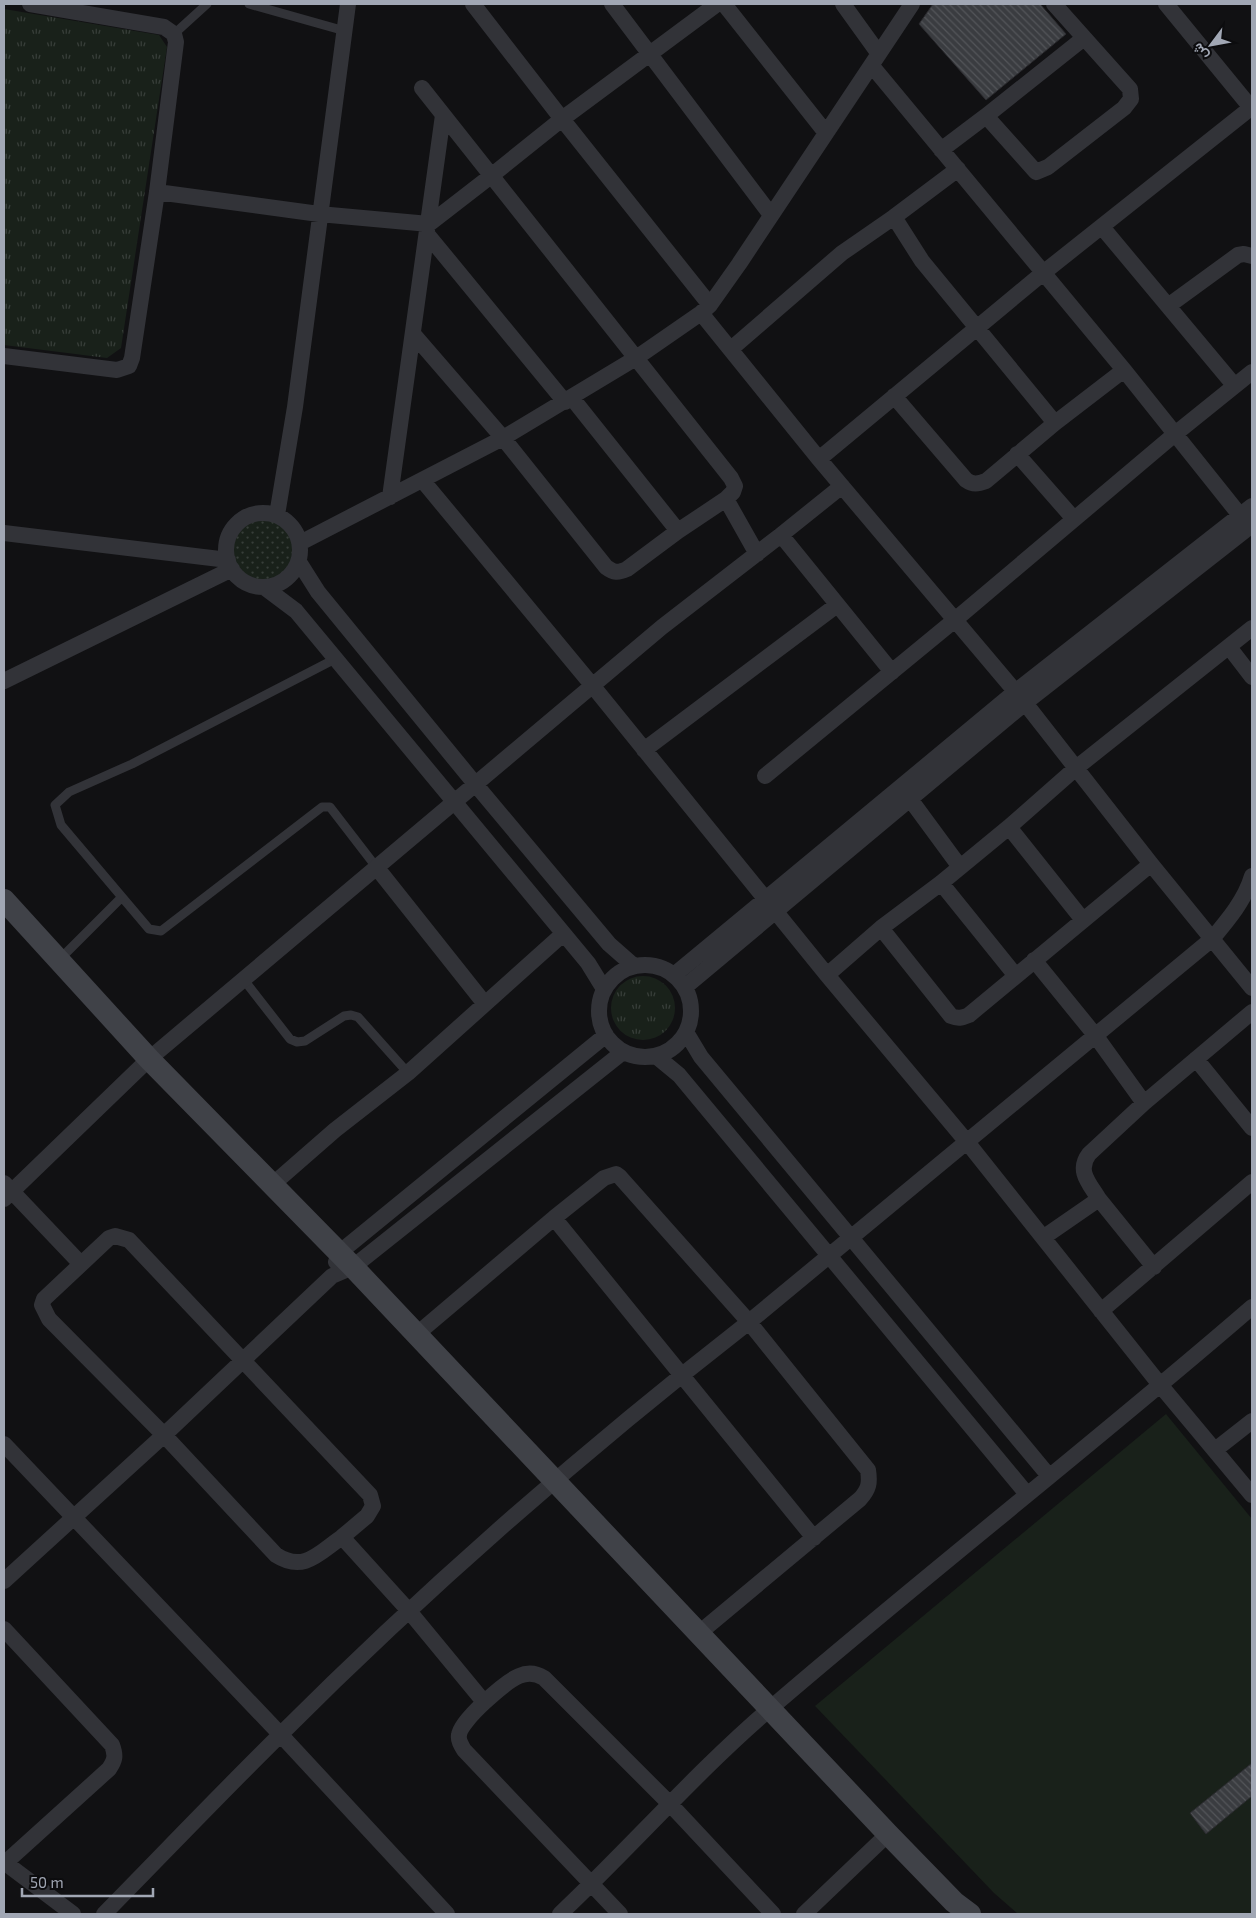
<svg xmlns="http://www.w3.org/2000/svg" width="1256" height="1918" font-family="'Exo 2',Vazirmatn,sans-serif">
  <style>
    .grass { fill: url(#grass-tufts) }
    .park { fill: url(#park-dots) }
    .pitch { fill: #19211a }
    .building { fill: url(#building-back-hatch); stroke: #2b2b2f }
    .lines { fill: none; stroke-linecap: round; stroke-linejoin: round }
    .service { stroke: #323338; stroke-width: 9 }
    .minor { stroke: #323338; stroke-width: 16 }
    .secondary { stroke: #404248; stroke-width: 22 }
  </style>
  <defs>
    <pattern id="grass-tufts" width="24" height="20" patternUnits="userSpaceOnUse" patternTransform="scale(1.25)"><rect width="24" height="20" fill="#19211a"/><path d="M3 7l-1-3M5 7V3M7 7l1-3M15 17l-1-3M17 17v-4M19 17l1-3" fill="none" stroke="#373e39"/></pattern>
    <pattern id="park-dots" width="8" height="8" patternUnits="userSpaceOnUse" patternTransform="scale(1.25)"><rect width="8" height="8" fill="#19211a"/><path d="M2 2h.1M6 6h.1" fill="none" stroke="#373e39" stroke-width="1.8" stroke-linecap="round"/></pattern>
    <pattern id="building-back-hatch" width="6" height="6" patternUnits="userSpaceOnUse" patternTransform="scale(1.25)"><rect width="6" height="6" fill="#3a3c40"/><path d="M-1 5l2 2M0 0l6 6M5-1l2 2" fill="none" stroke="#535559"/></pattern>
  </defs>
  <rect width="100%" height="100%" fill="#111113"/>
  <path class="grass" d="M4,9L159,35L167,47L121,348L107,358L4,345Z
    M611 1008a32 32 0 1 1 64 0a32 32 0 1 1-64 0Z"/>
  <path class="park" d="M228 549a34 34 0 1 1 68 0a34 34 0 1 1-68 0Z"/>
  <path class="pitch" d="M1166,1414L1252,1519V1914H1018L994,1893L815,1706Z"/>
  <path class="building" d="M933,4H1040L1066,34L986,100L919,24Z
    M1252,1763V1796L1206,1834L1190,1813Z"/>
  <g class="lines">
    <path class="service" d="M249,4L345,31
      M174,34L207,4
      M335,659L132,764L69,792L55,805L61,825L149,929L161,931L322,807H330L377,868
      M59,960L122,897
      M244,980L290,1039L297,1042L305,1041L344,1016L351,1015L358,1017L408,1073"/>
    <path class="minor" d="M473,4L562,119L710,305
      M612,4L771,215
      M724,4L826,133
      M843,4L879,54
      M1166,4L1252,109
      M872,66L1124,370L1247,524
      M986,116L1084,38
      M941,150L986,116L1036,172L1048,167L1124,108L1131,99L1130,89L1054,4
      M157,192L319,214L429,224L491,176L562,119L717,4
      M894,217L958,169
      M1102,227L1234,385
      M427,234L565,402
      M1168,306L1238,255L1244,254L1252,256
      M701,313L819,459L1025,703L1151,864L1252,988
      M414,335L503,438L606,567C614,573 618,573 627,569L678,531L726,499L733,492L735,486L731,478L422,88
      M731,349L842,253L894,217L922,261L1055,423
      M4,356L117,370L129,366L132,358L157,192L176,42L174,34L164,27L30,4
      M894,396L966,480C973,485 978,484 986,481L1055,423L1124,370
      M572,398L678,531
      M1017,454L1074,519
      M819,459L1043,273L1252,107
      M423,481L592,685L827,975L967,1142L1161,1386L1252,1495
      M390,497L443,115
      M726,499L757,554
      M226 550a37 37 0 1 1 74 0a37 37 0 1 1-74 0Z
      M277,515L295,407L348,4
      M4,533L228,560
      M781,535L892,672
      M300,543L503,438L636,358L701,313L710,305L739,264L912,4
      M299,562L318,592L476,785L609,944L634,966
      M264,587L296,611L588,963L604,989
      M1229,647L1252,677
      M4,681L232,569
      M644,750L837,605
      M765,776L956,619L1175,434L1252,372
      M910,799L960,867
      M1009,827L1083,920
      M377,868L485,1004
      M941,883L1016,976
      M881,928L951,1016C958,1019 962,1018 969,1015L1151,864
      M1034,960L1095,1035L1144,1103
      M599 1011a46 46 0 1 1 92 0a46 46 0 1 1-92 0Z
      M674,975L1015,692L1252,506
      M827,975L881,928L941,883L1009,827L1076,768L1252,628
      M685,987L1025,703L1252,525
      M686,1032L701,1057L1049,1476
      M656,1056L679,1075L1027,1494
      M1196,1059L1252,1128
      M4,1183L80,1263
      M272,1185L335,1130L408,1073L563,934
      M4,1199L149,1059L662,627L781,535L842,486
      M1099,1199L1154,1267
      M554,1218L604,1178L616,1174L620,1177L749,1322L868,1470C870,1483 869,1489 860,1499L698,1634
      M1044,1237L1099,1199C1090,1184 1076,1171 1089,1154L1144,1103L1252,1012
      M336,1262L339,1253L606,1035
      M1101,1311L1252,1182
      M417,1334L554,1218L814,1538
      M4,1444L280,1734L447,1914
      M1215,1450L1252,1421
      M342,1537C319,1553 304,1573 276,1555L164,1435L49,1319L42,1305L44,1299L109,1238L115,1236L129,1240L370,1495L373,1506L367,1516L342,1537L409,1611L484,1702
      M4,1581L164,1435L332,1276L353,1267L623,1052
      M4,1629L112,1745C116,1756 115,1760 109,1769L5,1863
      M4,1862L73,1914
      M104,1914C163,1854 220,1794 280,1735C427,1588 585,1450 749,1322L1212,939C1228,920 1245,900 1252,876
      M560,1914C632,1846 697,1771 772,1707C930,1571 1095,1443 1252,1307
      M620,1914L464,1750C461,1745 458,1740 459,1735C460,1721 505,1682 519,1676C528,1672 536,1673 544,1678L670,1804L773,1914
      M804,1914L888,1834"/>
    <path class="secondary" d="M4,900L149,1059L353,1267L888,1834L954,1902L970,1914"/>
  </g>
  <rect width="1256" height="1918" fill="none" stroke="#a1a7b4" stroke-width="10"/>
  <g transform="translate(1211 45) rotate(238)" stroke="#0c0c0e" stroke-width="4" paint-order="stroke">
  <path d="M0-4L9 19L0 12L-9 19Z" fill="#a1a7b4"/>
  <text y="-8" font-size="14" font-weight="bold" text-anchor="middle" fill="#a1a7b4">ش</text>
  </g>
  <path d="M22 1888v8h131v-8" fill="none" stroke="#a1a7b4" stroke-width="2.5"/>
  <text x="30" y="1888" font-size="15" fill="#a1a7b4" stroke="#0c0c0e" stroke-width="4" paint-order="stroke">50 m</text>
</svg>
